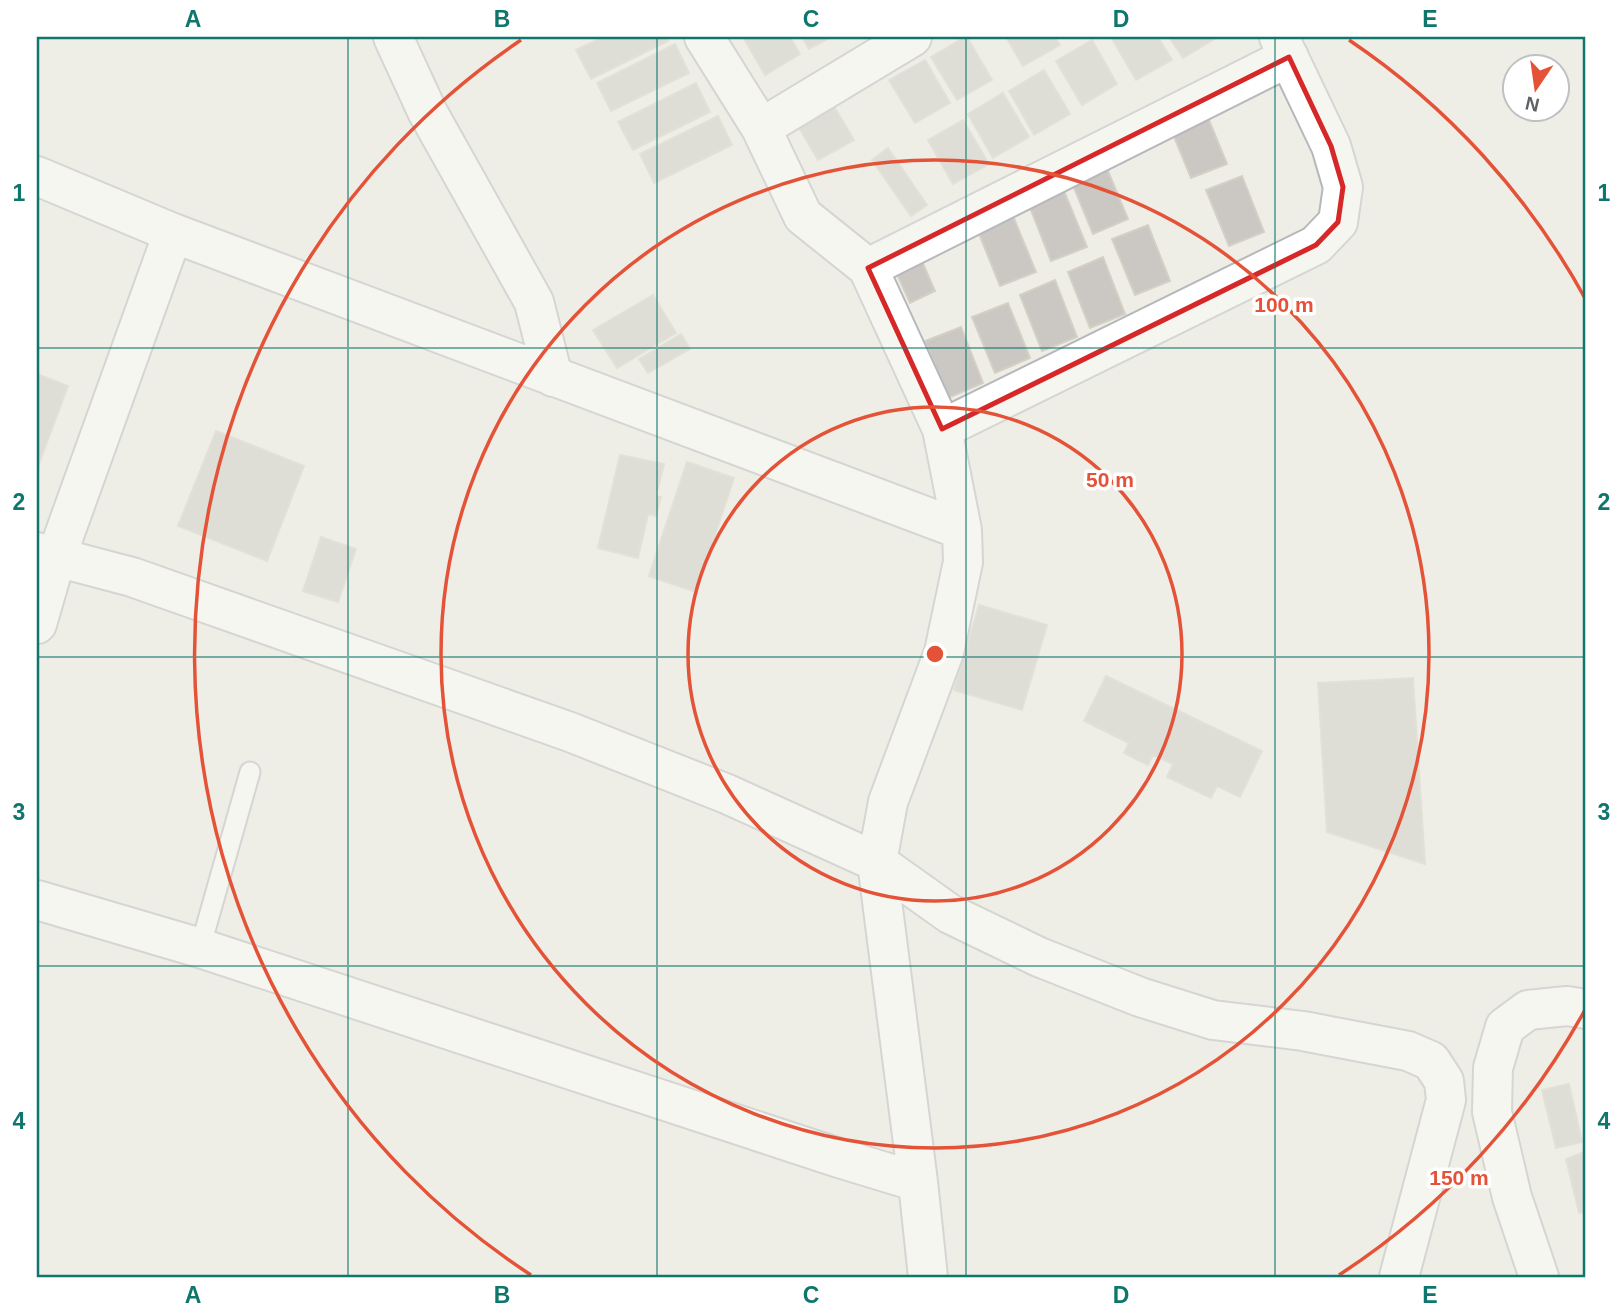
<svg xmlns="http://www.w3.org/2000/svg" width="1623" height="1314" font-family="Helvetica,sans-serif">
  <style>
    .building { fill: #cbc8c3; stroke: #d4d0c5; stroke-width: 2 }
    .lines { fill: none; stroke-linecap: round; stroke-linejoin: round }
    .service-casing { stroke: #b6b8bc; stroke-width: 23 }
    .minor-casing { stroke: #b6b8bc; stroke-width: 42 }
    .service { stroke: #fff; stroke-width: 19 }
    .minor { stroke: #fff; stroke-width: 38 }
    .marked { fill: none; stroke: #d62828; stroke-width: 5; stroke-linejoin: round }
    .grid { fill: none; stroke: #0f766e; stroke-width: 2; stroke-opacity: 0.55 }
    .ring { fill: none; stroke: #e45338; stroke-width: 3.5 }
    .centre { fill: #e45338; stroke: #fff; stroke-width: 3.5 }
    .ring-label { font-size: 21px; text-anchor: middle; font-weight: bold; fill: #e45338; stroke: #fff; stroke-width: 7; stroke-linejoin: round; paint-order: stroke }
    .neatline { fill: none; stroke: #0f766e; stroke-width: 2.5 }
    .grid-label { font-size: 23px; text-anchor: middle; font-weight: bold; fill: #0f766e }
  </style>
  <rect width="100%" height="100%" fill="#efeee6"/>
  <path class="building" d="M603,37H666L668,41L591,79L576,50Z
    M743,37H790L800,54L765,75Z
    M802,37H831L809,49Z
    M965,37H967L992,80L957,100L931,57Z
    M1006,37H1055L1060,45L1023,66Z
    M1111,37H1158L1172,60L1136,80Z
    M1169,37H1215L1216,38L1183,58Z
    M1092,40L1117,84L1082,105L1056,61Z
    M675,44L689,73L611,111L597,83Z
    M925,60L950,103L915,123L889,80Z
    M1044,70L1070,114L1034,135L1009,91Z
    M696,83L710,112L633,150L618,122Z
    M1003,93L1029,137L993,158L968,114Z
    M828,96L854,140L818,160L792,116Z
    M1204,108L1227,164L1191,178L1168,122Z
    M718,116L732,145L654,183L640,154Z
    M963,120L989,164L953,184L928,140Z
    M888,148L927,205L911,216L872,160Z
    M1105,164L1128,219L1093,234L1070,178Z
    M1242,176L1264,232L1229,246L1206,190Z
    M1064,191L1087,247L1051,261L1029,205Z
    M1013,216L1036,272L1000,286L978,231Z
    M1148,225L1170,281L1135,295L1112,239Z
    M1103,257L1125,314L1090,328L1068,272Z
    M921,259L935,291L910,303L896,272Z
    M1055,280L1077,337L1042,351L1020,295Z
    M653,295L676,333L617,368L593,330Z
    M1008,303L1030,358L995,373L972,317Z
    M961,327L983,383L948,398L925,341Z
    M681,334L690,349L648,373L639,359Z
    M37,374L68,386L37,469Z
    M216,431L304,466L267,561L178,526Z
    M620,455L664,464L656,496L661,497L656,516L648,514L638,558L598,548Z
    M687,462L734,478L696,592L649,576Z
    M321,537L356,549L338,602L303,591Z
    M979,605L1047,625L1022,710L954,690Z
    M1106,676L1262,751L1240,797L1217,786L1211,798L1167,777L1173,764L1153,755L1148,765L1124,753L1129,743L1084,721Z
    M1413,678L1425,864L1327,832L1318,683Z
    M1569,1084L1582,1142L1556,1148L1542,1090Z
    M1586,1151V1212L1579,1213L1566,1159Z"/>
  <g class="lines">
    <g class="service-casing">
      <path id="service" d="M200,948L250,772"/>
    </g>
    <g class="minor-casing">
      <path id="minor" d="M393,37L427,111L534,302L553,377
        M704,37L761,128L803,216L868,268L942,429L962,530L963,562L944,652L888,802L877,862L918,1182
        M761,128L912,37
        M37,176L173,233L962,530
        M868,268L1289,57
        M942,429L1316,245L1338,222L1343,187L1331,146L1279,37
        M37,552L132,577L570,732L727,794L877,862L950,914L1039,957L1140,997L1213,1020L1303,1031L1408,1051L1431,1061L1444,1081L1446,1100L1399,1277
        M37,624L57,555L173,233
        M37,900L200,948L839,1158L918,1182L928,1277
        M1539,1277L1512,1197L1492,1112L1493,1068L1505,1027L1528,1010L1567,1006L1586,1009"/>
    </g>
    <use href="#service" class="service"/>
    <use href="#minor" class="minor"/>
  </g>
  <path d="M0 0H1623V1314H0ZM1289,57L1331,146L1343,187L1338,222L1316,245L942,429L868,268Z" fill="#efeee6" fill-opacity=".55" fill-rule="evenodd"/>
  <path class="marked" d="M1289,57L1331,146L1343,187L1338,222L1316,245L942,429L868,268Z"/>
  <path class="grid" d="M348,37V1277M657,37V1277M966,37V1277M1275,37V1277M37,348H1586M37,657H1586M37,966H1586"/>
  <g class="ring">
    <circle cx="935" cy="654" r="247"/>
    <circle cx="935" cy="654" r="494"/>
    <path d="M1586 1008A741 741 0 0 1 1339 1275M531 1275A741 741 0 0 1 521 40M1349 40A741 741 0 0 1 1586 300"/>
  </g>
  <circle cx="935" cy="654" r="10" class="centre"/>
  <g class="ring-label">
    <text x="1284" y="312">100 m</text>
    <text x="1110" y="487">50 m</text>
    <text x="1459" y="1185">150 m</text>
  </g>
  <rect width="1623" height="1314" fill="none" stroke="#ffffff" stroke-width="77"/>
  <g transform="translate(1536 88) rotate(193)"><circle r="33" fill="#ffffff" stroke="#bfc0c2" stroke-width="2"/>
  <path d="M0-5L12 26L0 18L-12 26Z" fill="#e45338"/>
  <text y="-10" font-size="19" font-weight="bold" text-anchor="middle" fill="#5e6166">N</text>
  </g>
  <rect x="38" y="38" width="1546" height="1238" class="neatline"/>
  <g class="grid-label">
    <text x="193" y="27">A</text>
    <text x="502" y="27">B</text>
    <text x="811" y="27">C</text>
    <text x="1121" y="27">D</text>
    <text x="1430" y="27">E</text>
    <text x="19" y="201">1</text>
    <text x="1604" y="201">1</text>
    <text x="19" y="510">2</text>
    <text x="1604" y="510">2</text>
    <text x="19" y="820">3</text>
    <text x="1604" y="820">3</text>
    <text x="19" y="1129">4</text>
    <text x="1604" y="1129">4</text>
    <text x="193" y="1303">A</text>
    <text x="502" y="1303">B</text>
    <text x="811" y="1303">C</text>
    <text x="1121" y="1303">D</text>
    <text x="1430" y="1303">E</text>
  </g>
</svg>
